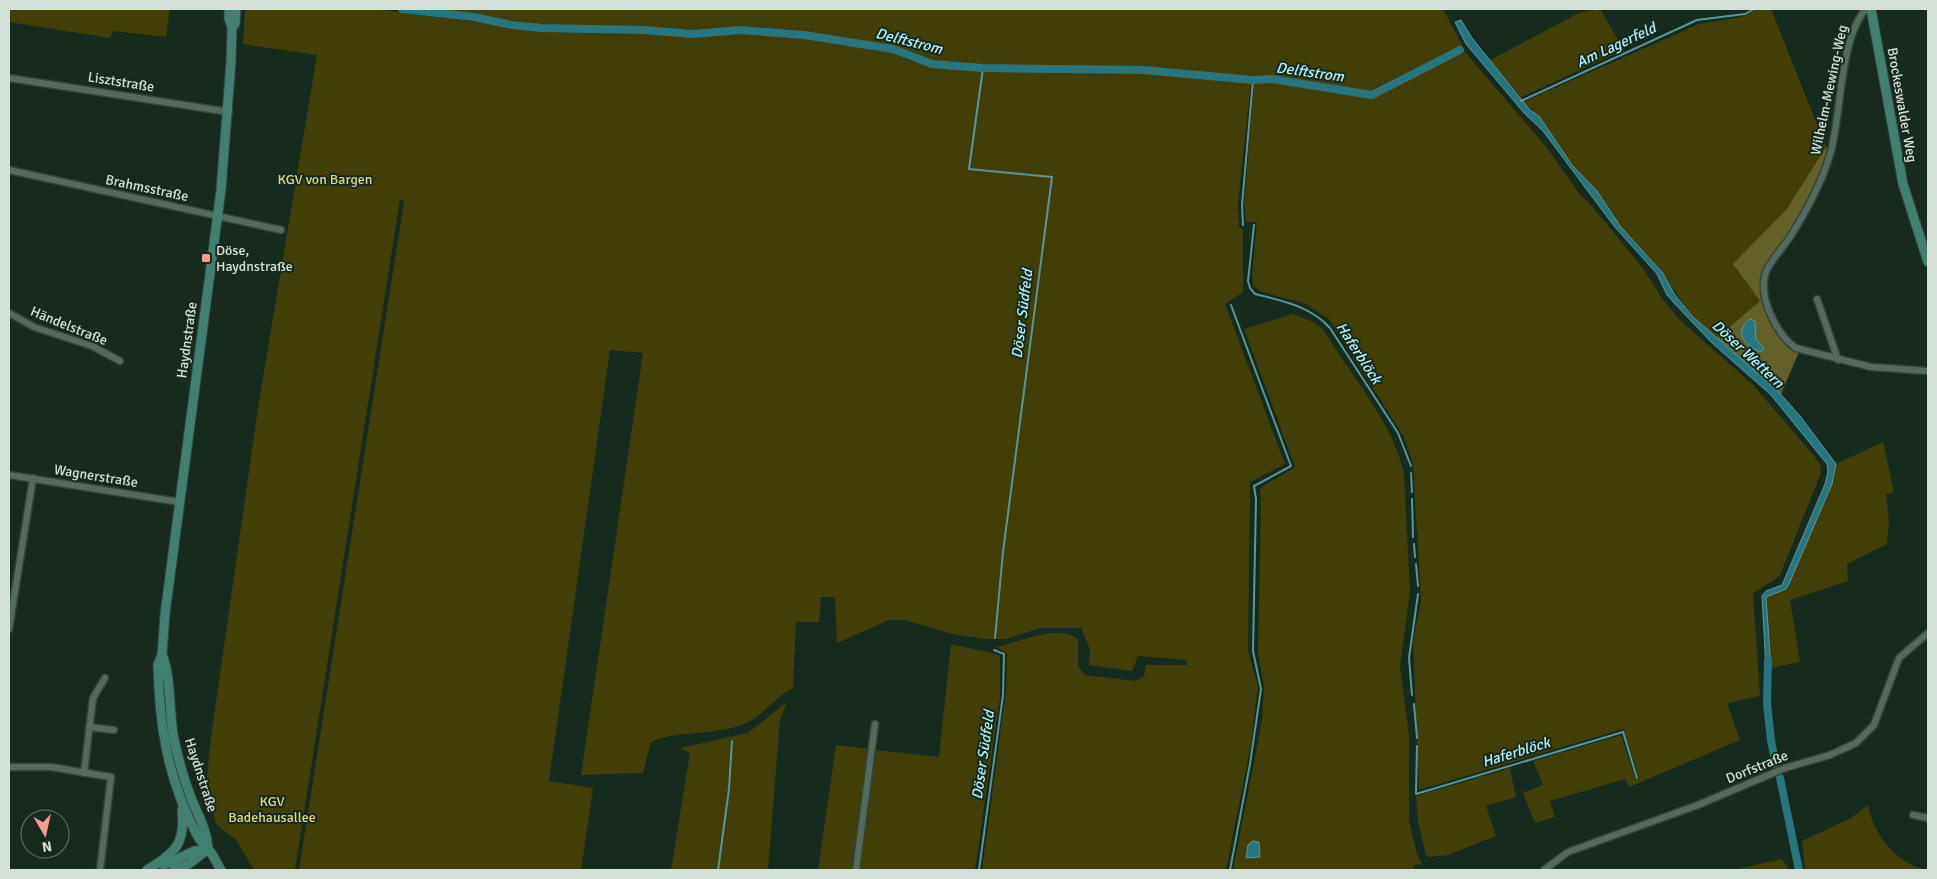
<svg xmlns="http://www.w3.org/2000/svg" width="1937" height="879" font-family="Signika,sans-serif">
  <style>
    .green { fill: #423e08 }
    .forest { fill: #646029 }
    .water { fill: #27757f; stroke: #5b959a }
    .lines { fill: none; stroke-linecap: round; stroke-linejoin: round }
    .stream { stroke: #5b959a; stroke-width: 2 }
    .canal { stroke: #27757f; stroke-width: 8 }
    .street-casing { stroke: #34443a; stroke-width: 9 }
    .secondary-casing { stroke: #34443a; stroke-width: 11 }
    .street { stroke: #546a5c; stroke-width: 6 }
    .secondary { stroke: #417f70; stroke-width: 9 }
    .poi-dot { fill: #f59d8f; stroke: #172a1e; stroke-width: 2 }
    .labels { text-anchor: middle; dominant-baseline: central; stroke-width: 4; stroke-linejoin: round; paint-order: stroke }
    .street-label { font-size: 14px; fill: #d4e0d8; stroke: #172a1e }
    .park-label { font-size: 14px; fill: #ddd884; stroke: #172a1e }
    .poi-label { font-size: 14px; fill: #d4e0d8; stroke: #172a1e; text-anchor: start }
    .water-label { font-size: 15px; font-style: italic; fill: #b2f0f8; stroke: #172a1e }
  </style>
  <rect width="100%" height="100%" fill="#172a1e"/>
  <path class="green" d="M9,9H170L166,37L113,31L110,38L9,22Z
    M245,9L382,10L541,30L645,32L691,37L744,32L824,41L895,53L910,61L961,69L1152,73L1251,83L1238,203L1239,227L1243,230V292L1225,304L1285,464L1250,482L1248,651L1258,686L1251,745L1226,870H982L1006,690L1007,654L997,647C1018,643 1061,622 1078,640V666L1085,675L1136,681L1144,676L1146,665H1187V660L1138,656L1132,671L1089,665L1090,649L1081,628H1040L1006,639H987L952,634L905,620H889L837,643L835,597H821L819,622H796L793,688C777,696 766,712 750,721C720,737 680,729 651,742L643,773L581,775L643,353L610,350L549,781L593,788L581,870H299L404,202L400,199L295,870H254L236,840L216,824L206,791L210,744L258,408L317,55L243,44Z
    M431,9H1443L1463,47L1372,93L1274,77L1253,79L1173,70L983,66L925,59L895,46L866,44L792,30L745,26L689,32L644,27L536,24Z
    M1600,9L1624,50L1521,97L1490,60L1579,13Z
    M1758,9H1771L1826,147L1786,210L1734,264L1760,301L1715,339L1692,316L1654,262L1620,226L1597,191L1572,165L1539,116L1523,102L1699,24L1741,17Z
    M1465,52L1547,148L1581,196L1590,204L1642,267L1664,301L1680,320L1753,385L1815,457L1820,465L1821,473L1780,575C1772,584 1761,585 1753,594L1760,696L1727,703L1740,740L1629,787L1625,779L1550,801L1555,817L1535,823L1523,793L1543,785L1533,761L1621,735L1636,780L1639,778L1623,729L1419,790L1413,642L1421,600L1413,464L1404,437L1329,319L1304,303L1262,292L1253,286L1252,275L1257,222H1246L1244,204L1254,82L1271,81L1374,97Z
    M1293,314L1311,321L1323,329C1350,375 1392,420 1404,473L1410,591L1400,667L1409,735V821L1417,854L1422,864L1414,865L1413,870H1233L1262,720L1264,687L1258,654L1261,508L1260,488L1295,467L1244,329Z
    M1883,442L1894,492L1886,494L1889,521L1887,544L1847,564L1848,581L1790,600L1800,662L1771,668L1766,597L1786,589L1789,584L1832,484L1836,464Z
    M951,644L1000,655V698L975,870H859L876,750L939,757Z
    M787,702L780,720L768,870H671L690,753L680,748L748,733Z
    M836,745L870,749L852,870H818Z
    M1510,768L1516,797L1486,806L1496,836L1447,855L1430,857L1426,855L1418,822L1416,796Z
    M1868,805C1874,837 1897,864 1928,870H1805L1802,841L1851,818Z
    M1781,859L1787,865L1788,870H1733Z"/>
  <path class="forest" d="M1826,147L1829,149L1828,154C1815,188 1800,220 1779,250C1774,257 1764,267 1763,276C1761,301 1776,326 1787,347L1799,352L1780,396L1763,378L1715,339L1760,301L1733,264L1786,210Z"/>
  <path class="water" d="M1461,20L1472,38L1530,110L1539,116L1572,165L1597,191L1620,226L1662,272L1675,295L1692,316L1777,390L1800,416L1836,464L1832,484L1789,584L1786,589L1766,597L1771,668L1766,669L1762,596L1766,591L1782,585L1788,571L1825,484L1828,472L1827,464L1771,395L1712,343L1675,304L1667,295L1657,274L1614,226L1543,131L1525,114L1466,44L1455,22Z
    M1750,319L1755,321L1756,340L1764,348L1761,352C1744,345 1733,333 1750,319Z
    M1253,841L1259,842L1260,857L1246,858L1248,845Z"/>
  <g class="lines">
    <path class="stream" d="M983,68L969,169L1052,177L1003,552L995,638
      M1521,101L1697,20L1745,14L1754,9
      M1243,225L1242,205L1253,80
      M1254,225L1248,281L1250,288L1255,294C1283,301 1310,306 1330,328L1398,433L1411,466
      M1411,473L1412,492
      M1412,499L1413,537
      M1414,544L1415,557
      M1416,564L1418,586
      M1412,695L1409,658L1418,594
      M1414,704L1417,738
      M1417,746L1416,794L1623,732L1637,778
      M718,870L729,789L732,741
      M979,870L1003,695L1004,654L994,650
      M1230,870L1250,764L1261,689L1253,651L1256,499L1254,486L1291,466L1231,305"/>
    <path class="canal" d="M402,9L474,17L512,25L542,28L644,30L693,34L742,30L804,35L893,49L932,64L983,68L1143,70L1253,80L1272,79L1372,95L1460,50
      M1768,660L1767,703L1771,741L1776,765
      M1780,778L1799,870"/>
    <g class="street-casing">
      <path id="street" d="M1866,9C1839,39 1842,114 1830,155C1821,184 1806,212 1790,237C1784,247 1767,264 1765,275C1759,299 1777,335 1796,348L1871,367L1928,371
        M9,78L229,112
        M9,170L281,230
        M1817,299L1838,360
        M9,313L34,327L92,346L120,361
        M9,475L179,502
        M9,629L33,478
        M89,727L114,730
        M9,767H51L111,777L100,870
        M84,773L93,698L105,678
        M1913,815L1928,818
        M856,870L875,724
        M1544,870L1568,852L1698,805L1785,768L1830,755L1856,743L1874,725L1899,658L1928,633"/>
    </g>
    <g class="secondary-casing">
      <path id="secondary" d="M1871,9L1903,184L1928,262
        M232,27L235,24L236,9
        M162,655C171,672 169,717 174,739C178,759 184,779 191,798C198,815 207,830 208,849
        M164,865L194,851L208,849
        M147,870C174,853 186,845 182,810
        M174,870L189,864L208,849
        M221,870C217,864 214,856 209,850C205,845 200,841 197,835C168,780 159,726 158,664L162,655L165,614L221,190L231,62L232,27L229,19V9"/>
    </g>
    <use href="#street" class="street"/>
    <use href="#secondary" class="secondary"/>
  </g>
  <rect class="poi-dot" x="201" y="253" width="10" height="10" rx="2.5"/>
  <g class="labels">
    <g class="street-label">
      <text transform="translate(121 82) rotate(9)">Lisztstraße</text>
      <text transform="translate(1829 90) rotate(-78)">Wilhelm-Mewing-Weg</text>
      <text transform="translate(1902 105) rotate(80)">Brockeswalder Weg</text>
      <text transform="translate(147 188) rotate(12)">Brahmsstraße</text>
      <text transform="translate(69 326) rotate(22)">Händelstraße</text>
      <text transform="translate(187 340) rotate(-82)">Haydnstraße</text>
      <text transform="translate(96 476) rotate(9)">Wagnerstraße</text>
      <text transform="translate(1757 767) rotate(-22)">Dorfstraße</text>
      <text transform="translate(201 775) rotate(72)">Haydnstraße</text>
    </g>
    <g class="park-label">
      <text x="325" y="179">KGV von Bargen</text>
      <text x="272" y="801">KGV<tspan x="272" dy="16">Badehausallee</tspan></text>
    </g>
    <g class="poi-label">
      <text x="216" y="250">Döse,<tspan x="216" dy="16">Haydnstraße</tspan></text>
    </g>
    <g class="water-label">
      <text transform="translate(909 41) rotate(14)">Delftstrom</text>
      <text transform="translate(1616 45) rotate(-25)">Am Lagerfeld</text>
      <text transform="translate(1310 72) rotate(8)">Delftstrom</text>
      <text transform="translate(1022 314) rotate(-83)">Döser Südfeld</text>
      <text transform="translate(1359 353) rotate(57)">Haferblöck</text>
      <text transform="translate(1748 354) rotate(43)">Döser Wettern</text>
      <text transform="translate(1516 752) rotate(-17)">Haferblöck</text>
      <text transform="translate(983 755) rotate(-82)">Döser Südfeld</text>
    </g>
  </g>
  <rect width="1937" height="879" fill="none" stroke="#d4e0d8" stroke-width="20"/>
  <g transform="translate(45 834) rotate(171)"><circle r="24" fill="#172a1e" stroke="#637368"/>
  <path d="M0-4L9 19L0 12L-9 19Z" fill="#f59d8f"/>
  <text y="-8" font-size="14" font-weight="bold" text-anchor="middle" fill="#d4e0d8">N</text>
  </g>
</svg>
